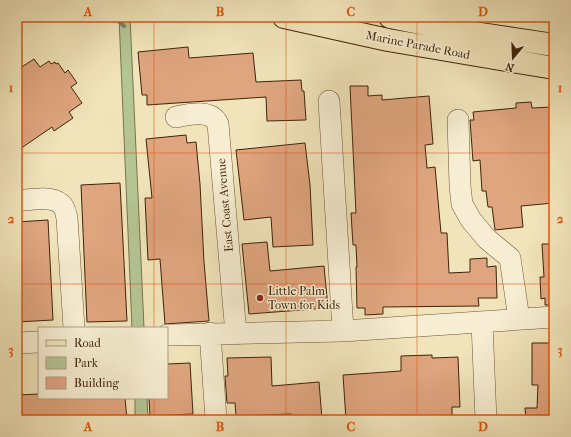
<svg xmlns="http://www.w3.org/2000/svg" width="571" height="437" font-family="'IM FELL French Canon',serif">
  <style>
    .green { fill: #b4c594; stroke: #7a744e }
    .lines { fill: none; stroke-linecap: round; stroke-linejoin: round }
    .stream { stroke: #768070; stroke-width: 4 }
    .building { fill: #dfa57f; stroke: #3f2409 }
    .minor-casing { stroke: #6c5435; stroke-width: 22 }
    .major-casing { stroke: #3f2409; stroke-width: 24 }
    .minor { stroke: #f6edd2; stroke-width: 21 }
    .major { stroke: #f1e4ba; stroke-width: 22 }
    .grid { fill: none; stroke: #e0560c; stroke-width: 1; stroke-opacity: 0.55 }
    .poi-dot { fill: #8f2418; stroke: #f6edd2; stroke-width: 1.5 }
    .labels { text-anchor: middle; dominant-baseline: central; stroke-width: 3; stroke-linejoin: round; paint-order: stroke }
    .street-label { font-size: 12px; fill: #3f2409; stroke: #f6edd2 }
    .poi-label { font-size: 12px; fill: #3f2409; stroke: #f6edd2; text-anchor: start }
    .neatline { fill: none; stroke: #e0560c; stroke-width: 1.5 }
    .grid-label { font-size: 13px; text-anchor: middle; font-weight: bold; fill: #e0560c }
  </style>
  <rect width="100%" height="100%" fill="#f1e4ba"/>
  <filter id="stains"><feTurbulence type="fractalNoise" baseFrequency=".005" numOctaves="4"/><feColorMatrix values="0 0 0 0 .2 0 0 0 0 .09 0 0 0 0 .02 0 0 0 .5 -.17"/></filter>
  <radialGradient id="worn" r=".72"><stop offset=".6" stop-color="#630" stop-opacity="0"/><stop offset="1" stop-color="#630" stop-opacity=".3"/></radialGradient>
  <path class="green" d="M119,17H130L144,328H132Z
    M135,398H147L148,420H135Z"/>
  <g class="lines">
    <path class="stream" d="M114,17L124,26"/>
  </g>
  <path class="building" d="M188,47L189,58L253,53L256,82L301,80L302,91H304L306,120L267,121L266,97L147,105V95H142L138,52Z
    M34,59L40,67L49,61L51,64L55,62L56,64L58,63L65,73L68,70L77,83L71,87L82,103L69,112L73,118L54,131L52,127L17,151V70Z
    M350,86H368V96L382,95V100L429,96L433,144L425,145L427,168L435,167L441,233H447L449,273L470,272V259L487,258V267L496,266L497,298H478L479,306L383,307V314L365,315V308H357L356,267H357L356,245H353L351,213H356Z
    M531,102L532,108L551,107L554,141V203L521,206L523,227L495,230L492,207H488L486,191H482L480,160L473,161L470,120H474L473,112L516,108V103Z
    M186,135L187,143L196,142L200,184L204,262L209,321L165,324L160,259L148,260L145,198H152L146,139Z
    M305,143L310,185L313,245L273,247L271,217L244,220L236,150Z
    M120,183L127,321L87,322L81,185Z
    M48,220L53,320L17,322V222Z
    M267,242L270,271L324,266L328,308L249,314L242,244Z
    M542,244H554V305H545V298L541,299L540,277H544Z
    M532,343H554V420H526L525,408H537L538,385H532Z
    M432,355V358L458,357L460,407H452V420H399V416L346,420L343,375L401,371V356Z
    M271,357L272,386L319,382L322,419L292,420L291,414L236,416L235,403H227L225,376H228L227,358Z
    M190,363L193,414L150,416L149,398H167V364Z
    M39,394V398H125L127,420H17V395Z"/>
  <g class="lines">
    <g class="minor-casing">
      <path id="minor" d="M329,101L343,331
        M176,117C190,114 211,109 218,124L236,334
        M458,120L460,186L462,204L471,220L487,239L510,258L519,319
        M17,201C29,200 51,195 61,204C65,207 66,214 67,218L74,328
        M482,323L486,420
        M210,333L216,419
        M167,335L343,331L554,317
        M17,343L39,342"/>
    </g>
    <g class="major-casing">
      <path id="major" d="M284,17L388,40L554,68
        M390,17L460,31L554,45"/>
    </g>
    <use href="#minor" class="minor"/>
    <use href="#major" class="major"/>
  </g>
  <path class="grid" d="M154,17V328M286,17V420M417,17V420M17,153H554M17,284H554M154,398V420"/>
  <circle class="poi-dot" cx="260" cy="298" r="4"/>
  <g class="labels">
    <g class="street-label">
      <text transform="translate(418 45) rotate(11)">Marine Parade Road</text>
      <text transform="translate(225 205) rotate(-95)">East Coast Avenue</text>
    </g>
    <g class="poi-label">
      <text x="268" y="291">Little Palm<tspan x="268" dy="14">Town for Kids</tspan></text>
    </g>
  </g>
  <rect width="571" height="437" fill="none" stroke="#f1e4ba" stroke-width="44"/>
  <rect x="38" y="327" width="130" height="72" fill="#f6edd2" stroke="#ad9d82"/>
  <rect x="46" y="340" width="20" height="6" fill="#f1e4ba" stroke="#ad9d82"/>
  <text x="74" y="347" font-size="12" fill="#3f2409">Road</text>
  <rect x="46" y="357" width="20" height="12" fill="#b4c594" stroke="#ad9d82"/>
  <text x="74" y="367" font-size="12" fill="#3f2409">Park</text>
  <rect x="46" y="377" width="20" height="12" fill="#dfa57f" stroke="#ad9d82"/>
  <text x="74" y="387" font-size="12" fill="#3f2409">Building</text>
  <g transform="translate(513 58) rotate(199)" stroke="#f6edd2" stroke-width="3" paint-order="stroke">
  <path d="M0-3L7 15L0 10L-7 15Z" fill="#3f2409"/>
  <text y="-6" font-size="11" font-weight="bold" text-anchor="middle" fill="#3f2409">N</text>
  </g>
  <rect x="22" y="22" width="527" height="393" class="neatline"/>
  <g class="grid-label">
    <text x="88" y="16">A</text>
    <text x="220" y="16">B</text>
    <text x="351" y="16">C</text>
    <text x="483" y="16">D</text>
    <text x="11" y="92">1</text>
    <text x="560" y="92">1</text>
    <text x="11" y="223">2</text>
    <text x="560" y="223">2</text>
    <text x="11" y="354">3</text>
    <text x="560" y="354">3</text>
    <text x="88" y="431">A</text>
    <text x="220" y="431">B</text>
    <text x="351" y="431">C</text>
    <text x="483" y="431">D</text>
  </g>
  <rect width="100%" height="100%" filter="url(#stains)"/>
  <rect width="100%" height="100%" fill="url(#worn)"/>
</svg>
